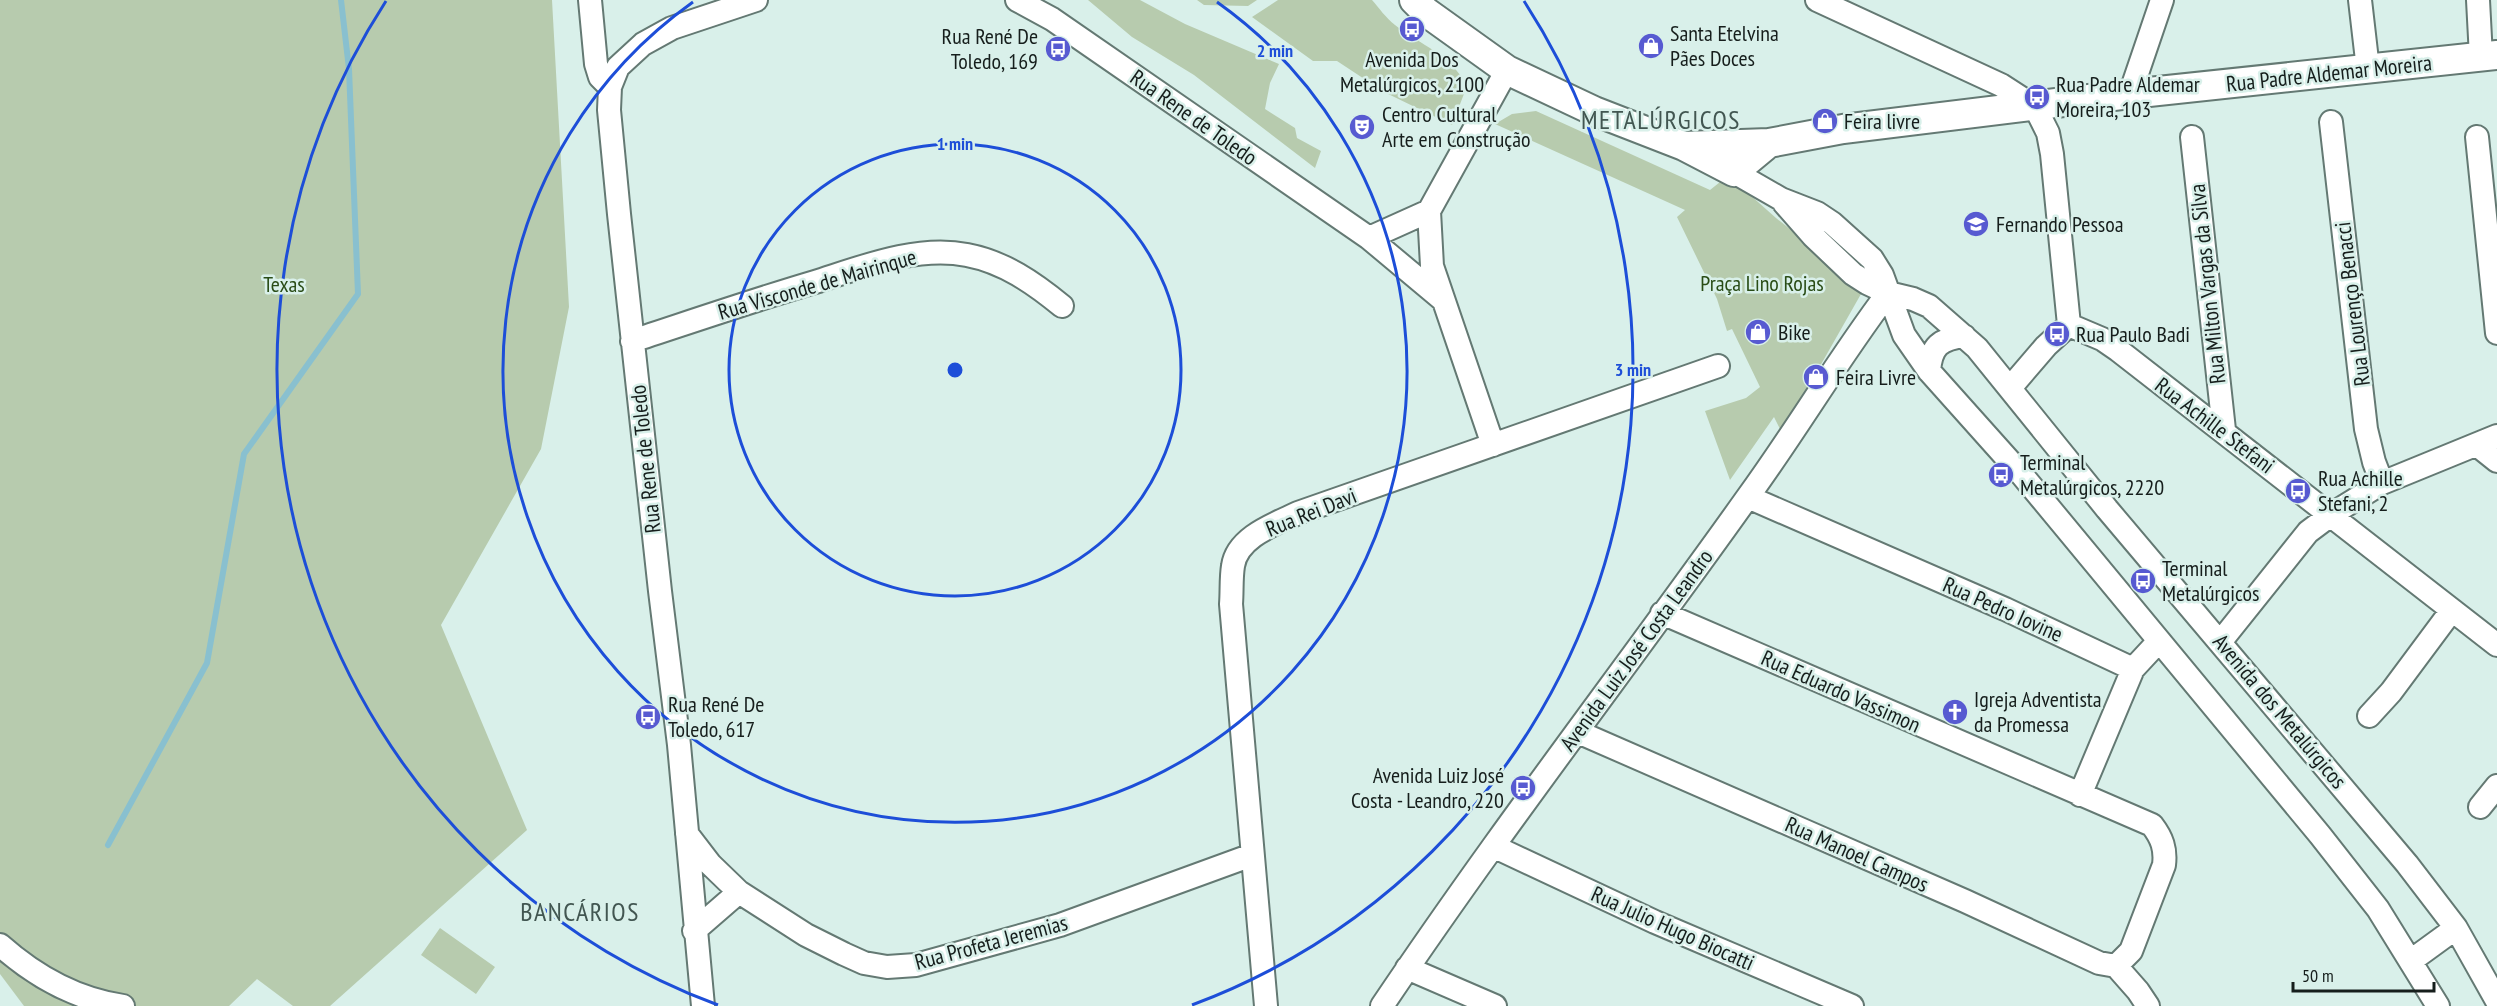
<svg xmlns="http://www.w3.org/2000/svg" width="2497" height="1006" font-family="'PT Sans Narrow',sans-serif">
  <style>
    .green { fill: #b7cbae }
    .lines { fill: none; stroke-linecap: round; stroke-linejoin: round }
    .stream { stroke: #89c0cf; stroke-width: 6 }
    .minor-casing { stroke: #647973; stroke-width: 26 }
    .major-casing { stroke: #647973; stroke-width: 32 }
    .minor { stroke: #fff; stroke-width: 22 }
    .major { stroke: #fff; stroke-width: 28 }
    .ring { fill: none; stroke: #1d4ed8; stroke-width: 3 }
    .labels { text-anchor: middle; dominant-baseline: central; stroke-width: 5; stroke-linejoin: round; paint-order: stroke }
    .poi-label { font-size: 22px; fill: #161e1c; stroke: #d9f0ea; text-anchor: start }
    .street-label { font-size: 22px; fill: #161e1c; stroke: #d9f0ea }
    .park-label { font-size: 22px; fill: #294c16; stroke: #d9f0ea }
    .quarter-label { font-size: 26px; letter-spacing: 1.5px; fill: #425651; stroke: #d9f0ea }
    .centre { fill: #1d4ed8; stroke: #d9f0ea; stroke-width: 3 }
    .ring-label { font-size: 18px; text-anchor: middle; font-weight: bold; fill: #1d4ed8; stroke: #d9f0ea; stroke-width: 5; stroke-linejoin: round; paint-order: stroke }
  </style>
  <rect width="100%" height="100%" fill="#d9f0ea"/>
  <path class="green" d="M0,0H552L569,307L541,449L441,625L527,830L330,1006H293L257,979L229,1006H24L0,974Z
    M1088,0H1140L1185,24L1279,64L1270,83L1265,109L1295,128L1297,138L1321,151L1315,168L1194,75L1132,37Z
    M1197,0H1257L1248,6L1204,5Z
    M1278,0H1372C1379,8 1386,18 1395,25C1421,45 1451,55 1467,86L1452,125L1384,92L1337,61H1313L1252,17Z
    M1536,111L1710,190L1725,178L1749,194L1776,218L1825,257L1861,294L1782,433L1774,417L1730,480L1705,411L1746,398L1760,387L1732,329L1727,331L1717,299L1677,217L1685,210L1495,124L1512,114Z
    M440,928L495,967L476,994L421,955Z"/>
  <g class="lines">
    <path class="stream" d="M108,845L207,663L244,454L358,294L349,69L341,0"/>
    <g class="minor-casing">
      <path id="minor" d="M590,0L596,64L600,77L610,87
        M1017,0L1052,19L1369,238L1429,211
        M1817,0L2001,85L2035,107L2048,133L2052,154L2069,325
        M2360,0L2368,69
        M2478,0L2481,57
        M2130,94L2162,0
        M2331,122L2366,429L2374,462L2382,483
        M2192,137L2224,430
        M2477,137L2497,333
        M1734,172L1781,199L1817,213L1832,223L1872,259L1882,275L1904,335L1929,371L2022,475L2320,835L2378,909L2438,1006
        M1784,203L1813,236L1853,274L1867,283L1888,293L1913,299L1929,306L1977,348L2107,509L2407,864L2456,928L2497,1001
        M1369,238L1442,299
        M2069,325L2102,339L2118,350L2497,645
        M632,341C693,321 754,300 815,282C862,267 917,245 967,255C1004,262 1034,283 1062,306
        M1929,371C1931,346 1940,339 1964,336
        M2010,388L2046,346L2069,325
        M1493,445L1432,266L1429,211L1507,70
        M2477,445L2497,461
        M1748,497L2005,609L2133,669
        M2221,641L2308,532L2332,514L2382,483L2497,436
        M2369,716L2391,692L2452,610
        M1578,732L1965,901L2099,963L2116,966L2131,951L2164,865C2166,849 2162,838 2152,825L1662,613
        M2080,795L2133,669L2159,641
        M2480,807L2497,786
        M687,834L710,864L739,892L806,935L844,954L864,963L887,967L916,965L1060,925L1252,855
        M1495,847L1655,922L1852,1006
        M694,931L739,892
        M0,945C36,977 75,999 123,1006
        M2412,960L2456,928
        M2116,966L2138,991L2148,1006
        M1407,968L1495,1006
        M703,1006L679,745L660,591L619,214L609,110L610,87L618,67L643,44L672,28L756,0
        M1266,1006L1231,604C1232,592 1231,578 1233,566C1237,537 1275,524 1298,513L1718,366
        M1382,1006C1498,833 1626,668 1747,498C1796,431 1838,359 1888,293"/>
    </g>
    <g class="major-casing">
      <path id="major" d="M1414,0L1426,12L1507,70L1594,111L1684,146L1734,172L1769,143
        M1684,146L1769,143L1843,129L2130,94L2497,55"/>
    </g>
    <use href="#minor" class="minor"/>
    <use href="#major" class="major"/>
  </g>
  <g class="ring">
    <circle cx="955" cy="370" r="226"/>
    <path d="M1217 2A452 452 0 1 1 693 2"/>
    <path d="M718 1005A678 678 0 0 1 386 1M1524 1A678 678 0 0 1 1192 1005"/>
  </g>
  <defs>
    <g id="bus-disc" transform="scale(1.35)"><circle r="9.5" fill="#575ad1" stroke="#d9f0ea"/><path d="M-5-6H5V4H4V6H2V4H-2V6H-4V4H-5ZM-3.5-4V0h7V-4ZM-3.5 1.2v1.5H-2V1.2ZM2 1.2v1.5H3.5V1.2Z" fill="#fff"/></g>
    <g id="shop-disc" transform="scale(1.35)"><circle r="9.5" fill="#575ad1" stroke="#d9f0ea"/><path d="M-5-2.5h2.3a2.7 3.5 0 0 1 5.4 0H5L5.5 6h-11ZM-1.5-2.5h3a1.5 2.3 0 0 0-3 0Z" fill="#fff"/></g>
    <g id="theatre-disc" transform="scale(1.35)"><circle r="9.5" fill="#575ad1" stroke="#d9f0ea"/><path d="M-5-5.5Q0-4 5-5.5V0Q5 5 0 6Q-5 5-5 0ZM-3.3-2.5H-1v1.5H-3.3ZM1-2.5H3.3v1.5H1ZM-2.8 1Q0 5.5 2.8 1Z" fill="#fff"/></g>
    <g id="school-disc" transform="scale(1.35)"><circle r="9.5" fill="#575ad1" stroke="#d9f0ea"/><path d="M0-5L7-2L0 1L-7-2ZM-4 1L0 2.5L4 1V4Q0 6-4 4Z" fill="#fff"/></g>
    <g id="church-disc" transform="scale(1.35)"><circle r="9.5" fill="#575ad1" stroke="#d9f0ea"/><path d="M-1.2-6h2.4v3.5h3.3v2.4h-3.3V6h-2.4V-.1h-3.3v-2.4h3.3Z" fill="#fff"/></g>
  </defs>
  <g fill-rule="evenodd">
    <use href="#bus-disc" x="1412" y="29"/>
    <use href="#shop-disc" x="1651" y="46"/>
    <use href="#bus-disc" x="1058" y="49"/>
    <use href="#bus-disc" x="2037" y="97"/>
    <use href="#shop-disc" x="1825" y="121"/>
    <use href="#theatre-disc" x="1362" y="127"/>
    <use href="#school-disc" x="1976" y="224"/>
    <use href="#shop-disc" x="1758" y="332"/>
    <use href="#bus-disc" x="2057" y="334"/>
    <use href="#shop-disc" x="1816" y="377"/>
    <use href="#bus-disc" x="2001" y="475"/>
    <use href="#bus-disc" x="2298" y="491"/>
    <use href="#bus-disc" x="2143" y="581"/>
    <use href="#church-disc" x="1955" y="712"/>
    <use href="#bus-disc" x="648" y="717"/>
    <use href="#bus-disc" x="1523" y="788"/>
  </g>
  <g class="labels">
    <g class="poi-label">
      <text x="1670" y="33">Santa Etelvina<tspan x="1670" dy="25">Pães Doces</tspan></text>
      <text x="1038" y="36" text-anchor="end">Rua René De<tspan x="1038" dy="25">Toledo, 169</tspan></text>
      <text x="1412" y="59" text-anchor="middle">Avenida Dos<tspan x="1412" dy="25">Metalúrgicos, 2100</tspan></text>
      <text x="2056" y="84">Rua Padre Aldemar<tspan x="2056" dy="25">Moreira, 103</tspan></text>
      <text x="1382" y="114">Centro Cultural<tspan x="1382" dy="25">Arte em Construção</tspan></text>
      <text x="1844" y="121">Feira livre</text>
      <text x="1996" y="224">Fernando Pessoa</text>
      <text x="1778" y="332">Bike</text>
      <text x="2076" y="334">Rua Paulo Badi</text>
      <text x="1836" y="377">Feira Livre</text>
      <text x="2020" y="462">Terminal<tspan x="2020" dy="25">Metalúrgicos, 2220</tspan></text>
      <text x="2318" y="478">Rua Achille<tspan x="2318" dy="25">Stefani, 2</tspan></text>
      <text x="2162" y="568">Terminal<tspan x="2162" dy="25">Metalúrgicos</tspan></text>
      <text x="1974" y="699">Igreja Adventista<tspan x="1974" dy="25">da Promessa</tspan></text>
      <text x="668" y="704">Rua René De<tspan x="668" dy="25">Toledo, 617</tspan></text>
      <text x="1504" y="775" text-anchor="end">Avenida Luiz José<tspan x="1504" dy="25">Costa - Leandro, 220</tspan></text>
    </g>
    <g class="street-label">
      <text transform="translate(2329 73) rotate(-6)">Rua Padre Aldemar Moreira</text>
      <text transform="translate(1194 117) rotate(35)">Rua Rene de Toledo</text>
      <text transform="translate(817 284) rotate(-16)">Rua Visconde de Mairinque</text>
      <text transform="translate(2207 284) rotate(-96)">Rua Milton Vargas da Silva</text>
      <text transform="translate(2352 304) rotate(-97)">Rua Lourenço Benacci</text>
      <text transform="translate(2215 425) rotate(37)">Rua Achille Stefani</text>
      <text transform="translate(645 459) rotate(-96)">Rua Rene de Toledo</text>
      <text transform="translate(1311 512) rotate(-22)">Rua Rei Davi</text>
      <text transform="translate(2003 609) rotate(24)">Rua Pedro Iovine</text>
      <text transform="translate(1636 650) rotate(-54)">Avenida Luiz José Costa Leandro</text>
      <text transform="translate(1841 691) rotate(24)">Rua Eduardo Vassimon</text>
      <text transform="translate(2280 711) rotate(50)">Avenida dos Metalúrgicos</text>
      <text transform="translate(1857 854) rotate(24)">Rua Manoel Campos</text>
      <text transform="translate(1673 928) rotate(24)">Rua Julio Hugo Biocatti</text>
      <text transform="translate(991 942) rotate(-15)">Rua Profeta Jeremias</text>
    </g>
    <g class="park-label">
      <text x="1762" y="283">Praça Lino Rojas</text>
      <text x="284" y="284">Texas</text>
    </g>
    <g class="quarter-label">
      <text x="1661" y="119">METALÚRGICOS</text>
      <text x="580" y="911">BANCÁRIOS</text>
    </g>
  </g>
  <circle cx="955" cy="370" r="9" class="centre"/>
  <g class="ring-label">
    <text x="1275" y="57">2 min</text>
    <text x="955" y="150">1 min</text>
    <text x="1633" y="376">3 min</text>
  </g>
  <path d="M2293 982v9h141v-9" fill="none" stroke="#161e1c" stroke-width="3"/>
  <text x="2302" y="982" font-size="18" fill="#161e1c" stroke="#d9f0ea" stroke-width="4.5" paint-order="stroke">50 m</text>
</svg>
